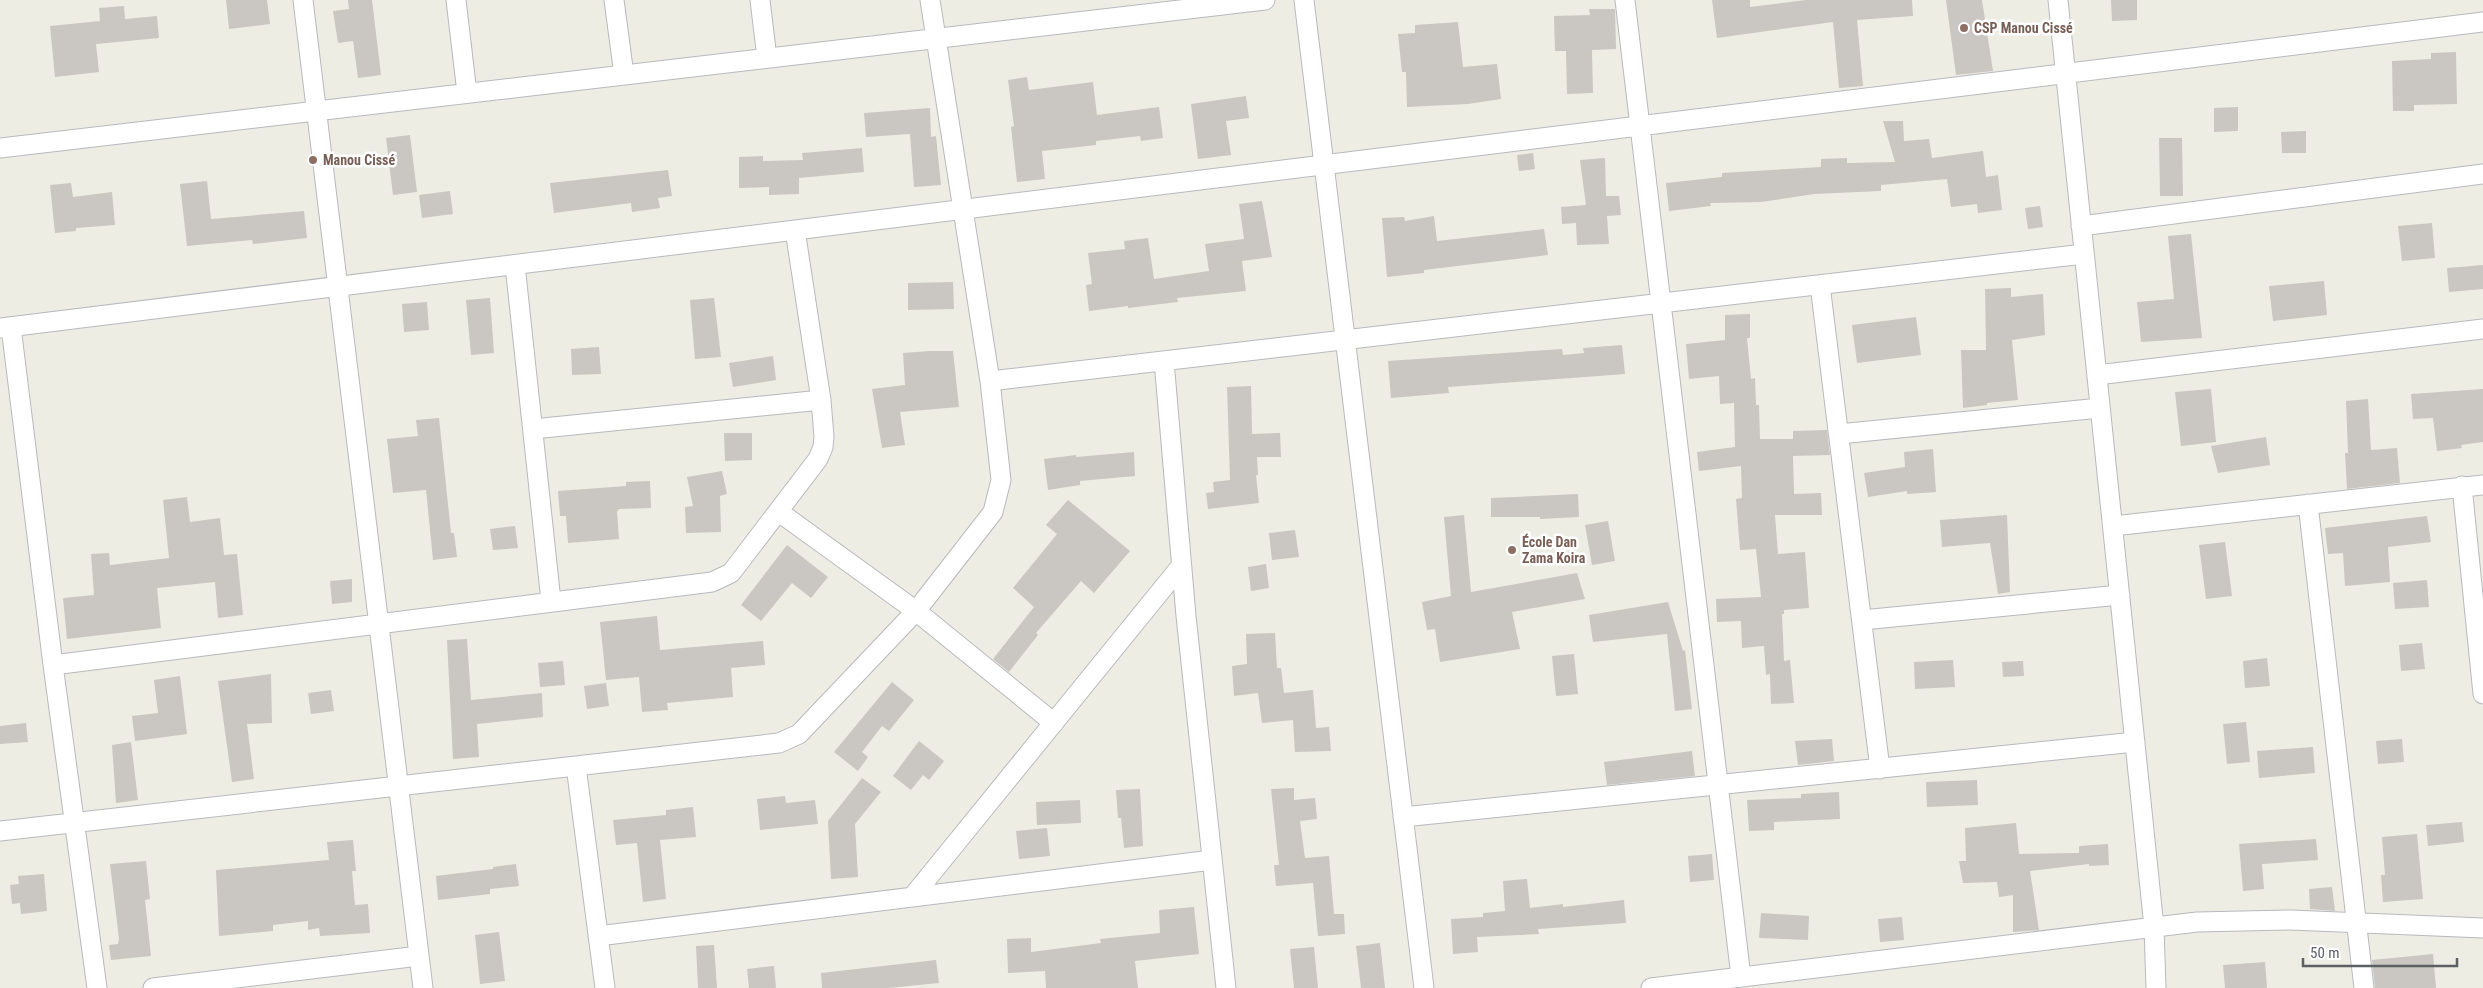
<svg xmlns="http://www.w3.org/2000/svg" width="2483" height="988" font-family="'Roboto Condensed',sans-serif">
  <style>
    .building { fill: #cac6c1 }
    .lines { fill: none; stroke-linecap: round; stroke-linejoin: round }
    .minor-casing { stroke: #b7b9be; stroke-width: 21 }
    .minor { stroke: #fff; stroke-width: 19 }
    .education-dot { fill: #8d6e63; stroke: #fff; stroke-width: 2 }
    .labels { text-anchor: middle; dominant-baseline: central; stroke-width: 5; stroke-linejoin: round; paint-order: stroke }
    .education-label { font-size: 14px; font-weight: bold; fill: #785e54; stroke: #fff; text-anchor: start }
  </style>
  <rect width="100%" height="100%" fill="#eeede4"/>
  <path class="building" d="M226,0H267L270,24L229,29Z
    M348,0H372L381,75L358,78L353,41L338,43L333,11L349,9Z
    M1712,0H1750V7L1806,0H1912L1913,16L1857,20L1863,86L1839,88L1833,22L1717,38Z
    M1946,0H1982L1993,71L1956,75Z
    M2111,0H2137V20L2112,21Z
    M124,6L125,19L157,16L159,38L96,44L99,72L55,77L50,26L100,21L99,8Z
    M1589,9H1615L1616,49L1592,50L1593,93L1567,94L1566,51H1555L1554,16L1590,15Z
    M1458,22L1463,67L1497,64L1501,99L1468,104L1407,107L1406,72H1402L1398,34L1415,33V25Z
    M2456,52L2457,104L2414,105V111H2393L2392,61L2431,59V53Z
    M1027,77L1029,90L1093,82L1097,115L1159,107L1163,138L1141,141L1140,136L1096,141V145L1042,151L1045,179L1017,182L1011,127L1014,126L1008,80Z
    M1246,96L1249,118L1226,121L1231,155L1198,159L1191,104Z
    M2238,107V131L2214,132V108Z
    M930,108L931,137L936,136L941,185L914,187L910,134L866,137L864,113Z
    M1883,121H1903L1904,141L1929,139L1932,158L1983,151L1986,177L1998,175L2002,210L1978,213L1977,204L1951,207L1947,179L1881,185V191L1814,194L1761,202L1710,203L1711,206L1669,211L1666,183L1722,177V173L1821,167V159L1847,158V163L1895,162Z
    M2306,131V153H2282L2281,132Z
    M410,135L417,192L393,195L386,138Z
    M2159,138H2182L2183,196H2160Z
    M862,148L864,172L799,178V194L769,195V187L739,188V157L763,156V161L803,160L802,153Z
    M1533,153L1535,169L1519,171L1517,155Z
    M1605,158L1606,196H1619L1621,215L1607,216L1609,244L1577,245L1576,223L1562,224L1561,207L1586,205L1580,160Z
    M668,170L672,196L658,198L660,208L632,212L631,203L554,213L550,183Z
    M207,181L211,219L304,211L307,238L253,244L252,240L187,246L180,184Z
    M71,183L73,197L112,192L115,225L76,228V231L55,233L50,185Z
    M450,191L453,214L422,218L419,195Z
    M1262,201L1272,257L1242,261L1246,291L1177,298L1178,302L1128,308V306L1089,311L1086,285L1092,284L1088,253L1125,249L1124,241L1148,238L1154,279L1209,271L1205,244L1244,239L1239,204Z
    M2040,206L2043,227L2028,229L2025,208Z
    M1434,216L1437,241L1544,229L1548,255L1424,270V273L1387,277L1382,218L1404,217L1405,221Z
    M2432,223L2435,258L2402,261L2398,226Z
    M2191,234L2202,338L2141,342L2137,302L2174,299L2168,236Z
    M2483,265V289L2449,292L2447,268Z
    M2324,281L2327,315L2273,321L2269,286Z
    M953,282L954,309L908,310V283Z
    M2011,288V297L2043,294L2045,335L2012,340L2018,400L1987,403V405L1963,408L1961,350H1986L1985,289Z
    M490,298L494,353L471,355L466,300Z
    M714,298L721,357L695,359L690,300Z
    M427,302L429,330L404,332L402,304Z
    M1750,314V338H1747L1751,379L1755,378L1756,405H1759L1760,439H1793V431L1827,430L1830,455L1793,456L1794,494L1821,493L1822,515H1775L1778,554L1805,552L1809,608L1784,610V614H1782L1784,661L1790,660L1794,703L1771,704L1770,674L1766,675L1764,646L1742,648L1741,621L1717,622L1716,599L1761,597L1756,549L1740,550L1736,499L1742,498L1741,466L1699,471L1697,452L1735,447L1734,403L1720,404L1719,376L1689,379L1686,344L1725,340V315Z
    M1916,317L1921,355L1857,363L1852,325Z
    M1622,345L1625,374L1448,387L1449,393L1391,398L1388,361L1562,349L1563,355L1584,353L1583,348Z
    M599,347L601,374L572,375L571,349Z
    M930,351H953L959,407L900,412L905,445L882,448L872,389L905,385L903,353Z
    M773,356L776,380L733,387L729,363Z
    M1251,386L1252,434L1280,433L1281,457H1257L1258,475H1256L1259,503L1208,509L1206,493L1214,492L1213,482L1230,480L1227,387Z
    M2211,389L2216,442L2181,446L2175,392Z
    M2483,389V442L2461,445L2462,448L2437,451L2433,418L2413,419L2411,394Z
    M2368,399L2371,450L2397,448L2400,483L2347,489L2345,453H2348L2346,401Z
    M439,418L451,533H454L457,557L433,560L426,490L393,493L387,439L418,436L416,420Z
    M724,433H752V460L725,461Z
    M2266,437L2270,465L2218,473L2211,446Z
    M1933,449L1936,492L1907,494V491L1868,497L1864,473L1905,467L1904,452Z
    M1134,452L1135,476L1080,481V485L1048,490L1044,459L1076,455V457Z
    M722,471L727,494L720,496L721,532L686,533L685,507L693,506L687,477Z
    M650,481L651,508L619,509L617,512L619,539L568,543L566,516H560L558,491L626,486V482Z
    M1578,494L1579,517L1540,519V517H1491V498Z
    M187,497L190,522L220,518L224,555L237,554L243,615L218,618L215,582L157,588L161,628L67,639L63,598L94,595L91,554L109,553L110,565L169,558L163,500Z
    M1068,500L1130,551L1094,593L1081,581L1036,633L1038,635L1009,672L993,659L1034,607L1013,588L1057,534L1046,525Z
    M1464,515L1471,592L1577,573L1585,599L1512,612L1520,649L1440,662L1435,629L1427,630L1422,602L1451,596L1444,517Z
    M2007,515L2010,592L1998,594L1990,543L1942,547L1940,520Z
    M2427,516L2431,542L2388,547L2390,582L2345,586L2343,553L2328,554L2325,528Z
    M1608,521L1615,561L1592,565L1585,525Z
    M515,526L518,548L493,550L490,529Z
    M1295,530L1299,557L1272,560L1269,533Z
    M2225,542L2232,596L2206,599L2199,545Z
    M787,545L828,577L811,598L792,583L761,621L741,605Z
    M1266,564L1269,588L1251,591L1248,567Z
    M352,579V602L332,604L330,581Z
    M2427,580L2429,607L2395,609L2393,583Z
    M1668,602L1683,651L1685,650L1692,709L1675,711L1667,634L1593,642L1589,615Z
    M657,616L660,650L763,641L765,665L731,668L733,697L667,703L668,710L642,712L639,677L606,680L600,622Z
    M1275,633L1277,668H1281L1284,693L1313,690L1316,728L1329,727L1331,751L1295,752L1293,720L1262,723L1258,693L1234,696L1232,666L1247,664L1246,634Z
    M467,639L471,700L542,693L543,717L477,724L479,757L453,759L447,640Z
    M2422,643L2425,669L2401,671L2399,645Z
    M1574,654L1578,694L1556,696L1552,656Z
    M2267,658L2270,686L2245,688L2243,661Z
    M1953,660L1955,687L1915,689L1914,662Z
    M563,661L565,685L540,687L538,663Z
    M2023,661L2024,676L2003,677L2002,662Z
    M271,674L272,723L247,724L254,779L232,782L218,681Z
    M180,676L187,734L135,741L132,716L158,713L154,680Z
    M892,682L914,700L889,731L882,726L862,752L868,757L858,771L834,752Z
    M606,683L609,706L587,709L584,686Z
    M331,690L334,711L311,714L308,693Z
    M2246,722L2250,762L2227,764L2223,724Z
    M26,723L28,742L0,744V726Z
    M1832,739L1834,761L1798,765L1795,741Z
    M2402,739L2404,762L2378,764L2376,741Z
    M919,741L944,761L929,780L923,775L911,790L893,776Z
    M131,742L138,800L116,803L112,745Z
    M2313,747L2315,773L2259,778L2257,751Z
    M1692,751L1695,776L1607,785L1604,762Z
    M862,778L881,792L855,824L858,877L831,879L828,821Z
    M1977,780L1978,805L1927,807L1926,782Z
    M1294,788V800L1315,798L1317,819L1300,821L1305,858L1329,856L1334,914H1344L1345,934L1318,936L1313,883L1276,886L1274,865H1279L1271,789Z
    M1140,789L1143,846L1124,848L1121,818H1118L1116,790Z
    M1839,792L1840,819L1774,822V830L1749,831L1747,800L1801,798V794Z
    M785,796L786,803L815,800L818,824L760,830L757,799Z
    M1080,800L1081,823L1037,825L1036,802Z
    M693,807L696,837L660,840L666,899L643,902L637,843L616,845L613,820L666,815V810Z
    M2462,822L2464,842L2428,846L2426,825Z
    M2016,823L2019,854L2079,853V846L2108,844L2109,865L2089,866V864L2030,871L2039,930L2013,932V895L1999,897L1997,882L1963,883L1959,861H1966L1965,828Z
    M1047,828L1050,856L1019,859L1016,831Z
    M2417,834L2423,899L2383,902L2381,875H2385L2382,837Z
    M2316,839L2318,860L2262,864L2264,889L2243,891L2239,844Z
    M353,840L356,871H352L355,905L368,904L370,933L320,936L319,928L308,930V921L273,925V931L219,936L216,870L329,860L327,842Z
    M1712,854L1714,880L1690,882L1688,856Z
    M146,861L150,899L145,900L151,956L111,960L109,945L118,944L119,939L110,864Z
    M516,864L519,886L490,889V894L438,900L436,876L493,869V867Z
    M44,874L47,911L21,914L20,903L12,904L10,885L19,884L18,876Z
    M1527,879L1530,908L1563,904V907L1624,900L1626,923L1538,929L1539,934L1477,937L1478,952L1453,954L1451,919L1483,917V913L1505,911L1503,881Z
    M2332,887L2335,911L2310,909L2309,889Z
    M1194,907L1199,954L1135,961L1138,988H1046L1045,971L1008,973L1007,939L1031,938V952L1101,943L1100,939L1160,933L1159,910Z
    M1761,913L1809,916L1808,940L1759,938Z
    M1902,917L1904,940L1880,942L1878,919Z
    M499,932L505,981L480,984L475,935Z
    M1380,943L1385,988H1361L1356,946Z
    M714,945L717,988H698L696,946Z
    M1314,947L1318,988H1294L1290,949Z
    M2433,954L2436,988H2375L2372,960Z
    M936,960L939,983L889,988H822L821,973Z
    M2265,962L2267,988H2225L2223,965Z
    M774,966L776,988H749L747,969Z"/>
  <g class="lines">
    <g class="minor-casing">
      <path id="minor" d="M303,0L423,988
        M456,0L467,93
        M614,0L624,75
        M760,0L767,58
        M1304,0L1424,988
        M1625,0L1741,977
        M2058,0L2154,927L2156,988
        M0,148L1265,0
        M2081,226L2483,174
        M515,265L551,601
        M1820,285L1880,769
        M11,327L53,665L97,988
        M0,328L2483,22
        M1164,361L1186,616L1226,988
        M2097,375L2483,329
        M990,381L2084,254
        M533,429L821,400
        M1839,434L2100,408
        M2462,486L2483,694
        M2308,504L2364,988
        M779,512L916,611L1054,723
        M2113,526L2483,485
        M1862,620L2120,595
        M53,665L712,582L731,573L818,459L823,447L824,437L821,400L795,230
        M576,766L605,988
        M1403,817L2135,742
        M0,831L779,743L799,734L916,611L993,512L1001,480L990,381L930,0
        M913,896L1181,566
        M598,936L1212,860
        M153,988L419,956
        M1651,988L2197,922L2291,920L2483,928"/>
    </g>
    <use href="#minor" class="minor"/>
  </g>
  <g class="education-dot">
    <circle cx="1964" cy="28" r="5"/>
    <circle cx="313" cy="160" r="5"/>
    <circle cx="1512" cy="550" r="5"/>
  </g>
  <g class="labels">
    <g class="education-label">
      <text x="1974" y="28">CSP Manou Cissé</text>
      <text x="323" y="160">Manou Cissé</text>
      <text x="1522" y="542">École Dan<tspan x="1522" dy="16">Zama Koira</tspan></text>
    </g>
  </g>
  <path d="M2303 958v8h154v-8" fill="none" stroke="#5c5f64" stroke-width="2.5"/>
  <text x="2310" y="958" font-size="15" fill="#5c5f64" stroke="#ffffff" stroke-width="4" paint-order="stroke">50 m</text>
</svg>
